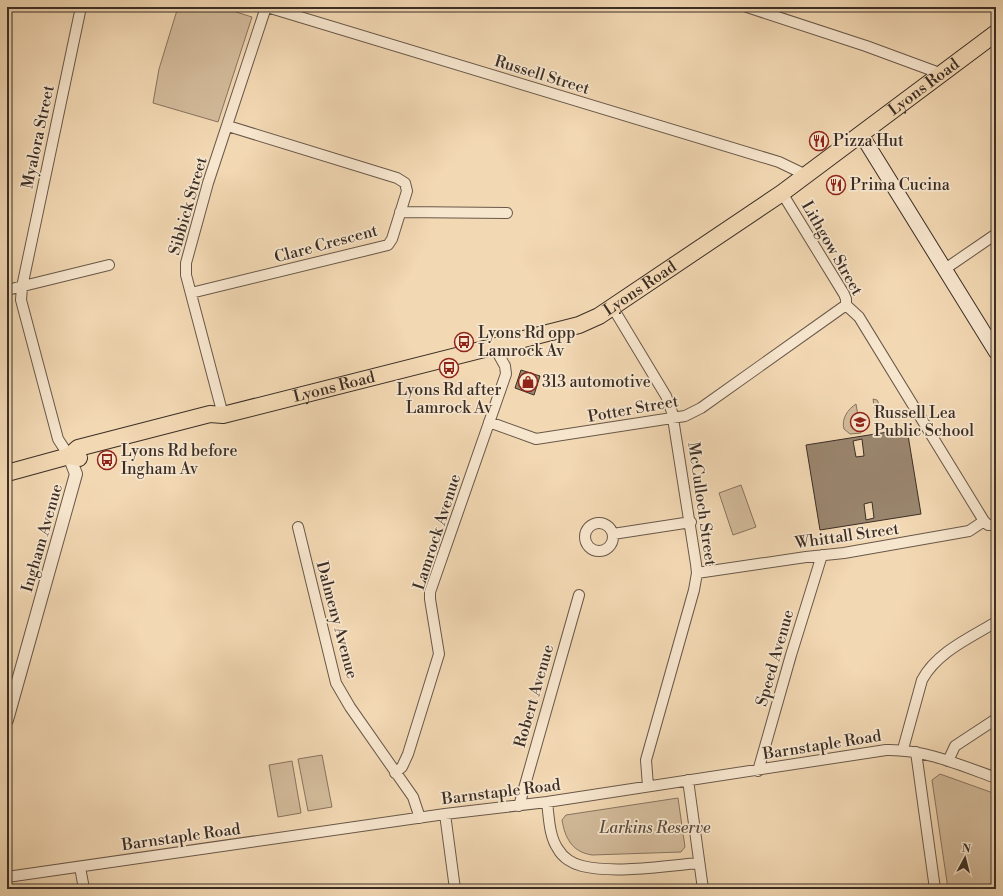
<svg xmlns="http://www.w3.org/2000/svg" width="1003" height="896" font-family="'Libre Bodoni',serif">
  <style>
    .green { fill: #d3bb9b; stroke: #877460 }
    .building { fill: #9a866f; stroke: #3b2e26; fill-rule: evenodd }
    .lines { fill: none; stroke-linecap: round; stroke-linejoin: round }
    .minor-casing { stroke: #695849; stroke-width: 12 }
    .tertiary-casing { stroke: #695849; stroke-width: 14 }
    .secondary-casing { stroke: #3b2e26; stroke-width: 16 }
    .primary-casing { stroke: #3b2e26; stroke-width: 18 }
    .minor { stroke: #f7e6ce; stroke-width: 10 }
    .tertiary { stroke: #f7e6ce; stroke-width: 12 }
    .secondary { stroke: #f7e6ce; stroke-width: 14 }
    .primary { stroke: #f2d8b3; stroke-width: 16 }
    .labels { text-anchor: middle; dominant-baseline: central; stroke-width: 3.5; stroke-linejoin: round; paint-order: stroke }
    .street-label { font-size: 16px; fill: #3b2e26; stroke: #f7e6ce }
    .poi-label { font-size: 16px; fill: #3b2e26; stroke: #f7e6ce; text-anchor: start }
    .park-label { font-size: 16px; font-style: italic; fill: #594a3d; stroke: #f7e6ce }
  </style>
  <rect width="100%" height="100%" fill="#f2d8b3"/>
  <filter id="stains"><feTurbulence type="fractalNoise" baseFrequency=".005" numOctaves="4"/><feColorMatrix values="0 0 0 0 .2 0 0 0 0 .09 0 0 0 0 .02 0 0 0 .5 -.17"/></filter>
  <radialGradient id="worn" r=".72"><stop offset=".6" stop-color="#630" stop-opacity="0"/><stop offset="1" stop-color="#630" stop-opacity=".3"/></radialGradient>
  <path class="green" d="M178,7H220L252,17L218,122L153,103L159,69Z
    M873,399L877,400L880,406L876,419Z
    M856,404L861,433L850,434L844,429C841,419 848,409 856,404Z
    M741,485L756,527L733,535L719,493Z
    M322,755L332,807L308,811L298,759Z
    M292,761L301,813L278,817L269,765Z
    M940,774L996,794V889H948L932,780Z
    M678,798L685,847L681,852L592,855C572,852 565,838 562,820L566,815Z"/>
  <path class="building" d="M521,370L540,376L534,395L515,388Z
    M907,429L921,514L820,530L806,445ZM862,439L864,456L856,457L853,441ZM872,502L874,518L866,520L864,504Z"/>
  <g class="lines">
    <g class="minor-casing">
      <path id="minor" d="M267,7L779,162L806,175
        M747,7L866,46L942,74
        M782,193L844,294L846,299V305
        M400,212L507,213
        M945,269L996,234
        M7,290L109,265
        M191,293L388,245L392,239L407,191L405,183L397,178L228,126
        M846,305L859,317L984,521L988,525H996
        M613,308L666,396L672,412L696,564L697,573L694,590L646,760L648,786
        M223,415L186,275V263L208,183L266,7
        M489,422L536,439L685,416L701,408L846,305
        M69,456L58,439L21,300L22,287L81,7
        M585 537a14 14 0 1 1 28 0a14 14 0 1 1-28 0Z
        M298,527L336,683L350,707L413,797L420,818
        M613,534L691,522
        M697,573L806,557L844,553L969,531L984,521
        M903,749L922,680C937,652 970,638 996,622
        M916,752L935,889
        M948,761L955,746L996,719
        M758,771L791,655L822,555
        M395,773L402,767L408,754L439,654L430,599V592L506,374L505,366L494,346
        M688,780L703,889
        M547,802C549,817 549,836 558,849C563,858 573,864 582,866C616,874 664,866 699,863
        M519,806L579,595
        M445,814L455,889
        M80,867L84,889
        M7,877L445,814L547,802L886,750C924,749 960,765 996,778"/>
    </g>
    <g class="tertiary-casing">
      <path id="tertiary" d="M7,720L76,474L69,456"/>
    </g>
    <g class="secondary-casing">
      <path id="secondary" d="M861,134L996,352"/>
    </g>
    <g class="primary-casing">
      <g id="primary">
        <path id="s1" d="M69,456L78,448L210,414L223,415L579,325L599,316L782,193L996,33"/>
        <path d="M7,473L69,456L79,458"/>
      </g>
    </g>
    <use href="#minor" class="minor"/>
    <use href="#tertiary" class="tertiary"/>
    <use href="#secondary" class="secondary"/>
    <use href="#primary" class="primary"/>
  </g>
  <defs>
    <g id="restaurant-ring" transform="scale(1)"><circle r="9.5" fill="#f7e6ce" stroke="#8f2418" stroke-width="1.5"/><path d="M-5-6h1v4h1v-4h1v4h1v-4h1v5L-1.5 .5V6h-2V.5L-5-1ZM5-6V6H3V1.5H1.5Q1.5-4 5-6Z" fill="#8f2418"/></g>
    <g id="bus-ring" transform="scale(1)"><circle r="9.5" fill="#f7e6ce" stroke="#8f2418" stroke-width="1.5"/><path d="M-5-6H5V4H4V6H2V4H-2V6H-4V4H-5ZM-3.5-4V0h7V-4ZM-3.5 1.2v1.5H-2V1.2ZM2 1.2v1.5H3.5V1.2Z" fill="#8f2418"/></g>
    <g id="shop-ring" transform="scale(1)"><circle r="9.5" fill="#f7e6ce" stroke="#8f2418" stroke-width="1.5"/><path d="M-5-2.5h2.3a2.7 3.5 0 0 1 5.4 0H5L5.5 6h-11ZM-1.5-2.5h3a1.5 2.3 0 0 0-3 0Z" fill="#8f2418"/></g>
    <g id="school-ring" transform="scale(1)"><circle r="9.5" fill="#f7e6ce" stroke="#8f2418" stroke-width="1.5"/><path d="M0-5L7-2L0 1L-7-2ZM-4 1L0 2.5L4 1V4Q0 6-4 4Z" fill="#8f2418"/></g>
  </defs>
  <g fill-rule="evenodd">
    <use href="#restaurant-ring" x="819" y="141"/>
    <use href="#restaurant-ring" x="836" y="185"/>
    <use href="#bus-ring" x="464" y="342"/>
    <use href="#bus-ring" x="449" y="368"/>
    <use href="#shop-ring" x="528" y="382"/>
    <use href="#school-ring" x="860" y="422"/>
    <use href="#bus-ring" x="107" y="460"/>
  </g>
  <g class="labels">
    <g class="street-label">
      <text transform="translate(542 75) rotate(17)">Russell Street</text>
      <text stroke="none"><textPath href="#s1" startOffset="948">Lyons Road</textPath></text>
      <text transform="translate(38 137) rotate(-78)">Myalora Street</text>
      <text transform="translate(188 206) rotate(-74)">Sibbick Street</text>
      <text transform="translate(326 244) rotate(-15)">Clare Crescent</text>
      <text transform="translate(832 248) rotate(60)">Lithgow Street</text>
      <text stroke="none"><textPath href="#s1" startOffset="600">Lyons Road</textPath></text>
      <text stroke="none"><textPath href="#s1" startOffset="276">Lyons Road</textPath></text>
      <text transform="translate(633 409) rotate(-10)">Potter Street</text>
      <text transform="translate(702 504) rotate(82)">McCulloch Street</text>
      <text transform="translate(437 532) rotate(-72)">Lamrock Avenue</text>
      <text transform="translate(847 536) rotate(-8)">Whittall Street</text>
      <text transform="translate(42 538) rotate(-74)">Ingham Avenue</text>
      <text transform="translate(337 620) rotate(75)">Dalmeny Avenue</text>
      <text transform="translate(775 658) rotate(-74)">Speed Avenue</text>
      <text transform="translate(534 696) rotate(-74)">Robert Avenue</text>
      <text transform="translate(822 745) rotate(-9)">Barnstaple Road</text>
      <text transform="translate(501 792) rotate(-7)">Barnstaple Road</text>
      <text transform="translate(181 837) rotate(-8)">Barnstaple Road</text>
    </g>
    <g class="poi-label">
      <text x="833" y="141">Pizza Hut</text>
      <text x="850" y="185">Prima Cucina</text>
      <text x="478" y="333">Lyons Rd opp<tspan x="478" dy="18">Lamrock Av</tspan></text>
      <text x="542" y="382">313 automotive</text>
      <text x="449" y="390" text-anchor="middle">Lyons Rd after<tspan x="449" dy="18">Lamrock Av</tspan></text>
      <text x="874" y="413">Russell Lea<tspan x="874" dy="18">Public School</tspan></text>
      <text x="121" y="451">Lyons Rd before<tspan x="121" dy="18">Ingham Av</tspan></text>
    </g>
    <g class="park-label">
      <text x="655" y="828">Larkins Reserve</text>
    </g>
  </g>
  <rect width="1003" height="896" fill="none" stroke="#f2d8b3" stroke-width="24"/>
  <rect x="8" y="8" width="987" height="880" fill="none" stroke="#3b2e26" stroke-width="2"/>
  <rect x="12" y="12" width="979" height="872" fill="none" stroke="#3b2e26"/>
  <g transform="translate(965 858) rotate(7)" stroke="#f7e6ce" stroke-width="3" paint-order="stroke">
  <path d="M0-3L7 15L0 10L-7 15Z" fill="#3b2e26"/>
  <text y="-6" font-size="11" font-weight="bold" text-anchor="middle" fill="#3b2e26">N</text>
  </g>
  <rect width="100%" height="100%" filter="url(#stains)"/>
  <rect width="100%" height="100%" fill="url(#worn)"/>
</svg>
